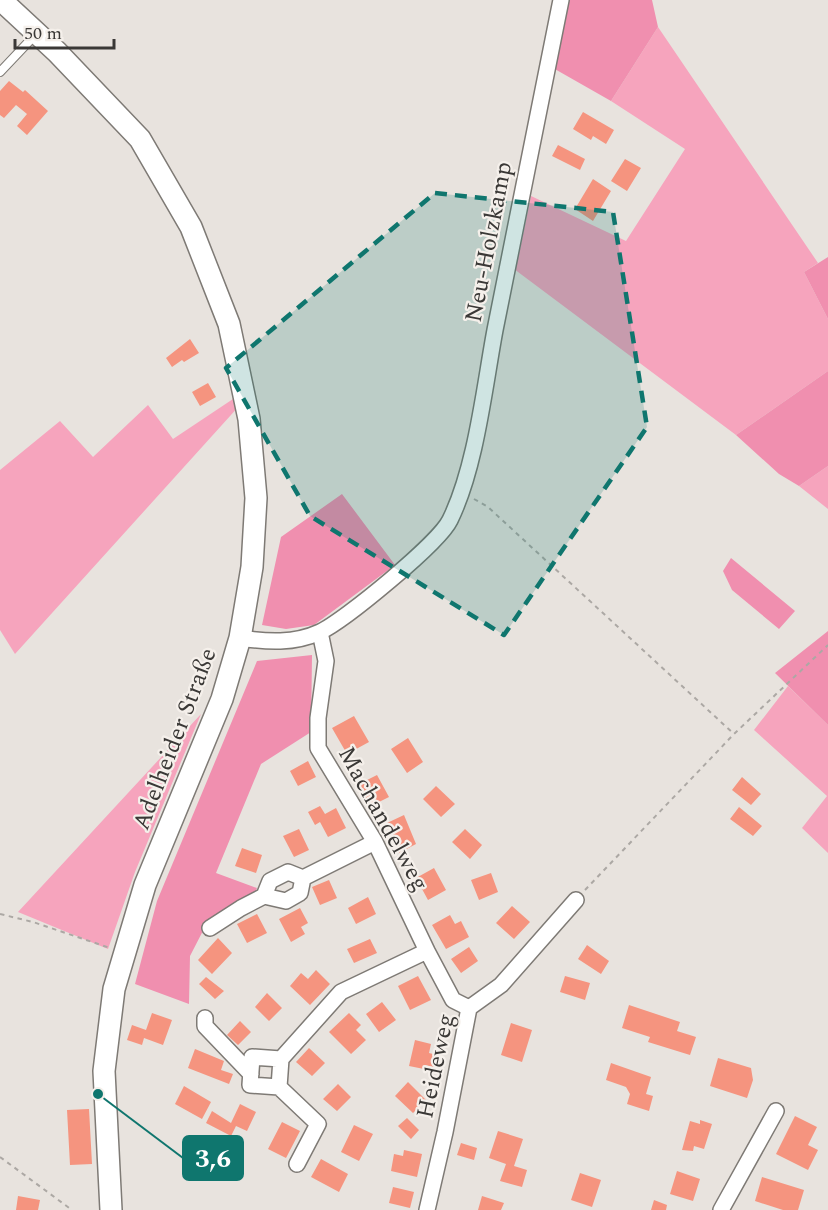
<svg xmlns="http://www.w3.org/2000/svg" width="828" height="1210" font-family="Spectral,serif">
  <style>
    .green { fill: #f6a4bd }
    .forest { fill: #f08faf }
    .building { fill: #f5947f }
    .lines { fill: none; stroke-linecap: round; stroke-linejoin: round }
    .lane-casing { stroke: #7e7a75; stroke-width: 10 }
    .street-casing { stroke: #7e7a75; stroke-width: 18 }
    .secondary-casing { stroke: #7e7a75; stroke-width: 24 }
    .path { stroke: #aca8a4; stroke-width: 2; stroke-dasharray: 4.5 4.5; stroke-linecap: butt }
    .lane { stroke: #fff; stroke-width: 8 }
    .street { stroke: #fff; stroke-width: 15 }
    .secondary { stroke: #fff; stroke-width: 21 }
    .marked { fill: #0f766e; fill-opacity: 0.2; stroke: #0f766e; stroke-width: 4.5; stroke-dasharray: 12 8; stroke-linejoin: round }
    .labels { text-anchor: middle; dominant-baseline: central; stroke-width: 4.5; stroke-linejoin: round; paint-order: stroke }
    .street-label { font-size: 24px; fill: #3a3836; stroke: #f5f0eb }
    .leader { fill: none; stroke: #0f766e; stroke-width: 2 }
    .callout-dot { fill: #0f766e; stroke: #f5f0eb; stroke-width: 2 }
    .callout { fill: #0f766e; stroke: #0f766e; stroke-width: 2 }
    .callout-label { font-size: 26px; text-anchor: middle; font-weight: bold; fill: #fff }
  </style>
  <rect width="100%" height="100%" fill="#e8e3de"/>
  <path class="green" d="M658,27L818,263L804,272L828,319V371L736,435L514,269L520,249L531,196L626,241L685,149L611,101Z
    M239,395L240,405L15,654L0,630V470L60,421L93,457L148,405L173,439Z
    M828,466V509L799,486Z
    M788,686L828,725V853L802,828L827,796L754,730Z
    M201,714L135,872L108,949L18,912Z"/>
  <path class="forest" d="M566,0H652L658,27L611,101L553,68Z
    M828,257V319L804,272Z
    M828,371V466L799,486L779,474L736,435Z
    M342,494L395,565L314,625L286,629L262,625L281,537Z
    M731,558L795,611L779,629L732,590L723,571Z
    M828,631V725L775,673Z
    M312,655L311,732L261,764L216,873L257,888L253,896L207,923L190,956L189,1004L135,984L157,901L257,661Z"/>
  <path class="building" d="M9,81L23,92L25,90L48,111L27,135L17,126L27,114L16,105L4,118L0,115V91Z
    M583,112L614,130L606,144L593,136L591,140L573,129Z
    M558,145L585,159L580,170L552,156Z
    M625,159L641,168L627,191L611,181Z
    M593,179L611,191L593,221L575,209Z
    M190,339L199,353L184,362L182,360L172,367L166,358Z
    M208,383L216,397L200,406L192,392Z
    M354,716L369,742L347,754L332,728Z
    M408,738L423,762L407,773L391,749Z
    M308,761L316,777L298,786L290,771Z
    M377,775L389,797L369,807L357,785Z
    M742,777L761,794L751,805L732,790Z
    M436,786L455,804L441,817L423,799Z
    M320,806L325,814L336,808L346,828L328,837L320,822L315,825L308,812Z
    M739,807L762,826L753,836L730,819Z
    M404,815L416,844L399,853L387,823Z
    M299,829L309,850L294,857L283,836Z
    M465,829L482,845L470,859L452,842Z
    M242,848L262,855L256,873L235,866Z
    M434,868L446,890L428,900L416,878Z
    M491,873L498,892L479,900L471,880Z
    M329,880L337,898L320,905L312,887Z
    M368,897L376,914L356,924L348,908Z
    M512,906L530,922L514,939L496,923Z
    M300,908L308,923L301,927L305,934L291,942L279,919Z
    M257,914L267,933L247,943L237,924Z
    M450,915L455,924L461,921L469,937L446,949L432,925Z
    M218,938L232,953L212,974L198,960Z
    M370,939L377,953L354,963L347,949Z
    M587,945L609,961L601,974L578,959Z
    M469,947L478,961L461,973L451,959Z
    M316,970L330,984L310,1005L290,986L301,973L308,979Z
    M418,976L431,1000L410,1010L398,986Z
    M565,976L590,983L585,1000L560,992Z
    M206,977L224,991L215,999L199,984Z
    M267,993L282,1008L269,1021L255,1007Z
    M382,1002L396,1020L379,1032L366,1014Z
    M629,1005L680,1022L677,1031L696,1037L690,1055L648,1042L650,1037L622,1028Z
    M152,1013L172,1020L163,1045L144,1038L142,1045L127,1040L132,1025L146,1030Z
    M349,1013L361,1025L356,1030L366,1040L351,1054L329,1032Z
    M240,1021L251,1032L238,1045L227,1035Z
    M511,1023L532,1030L522,1062L501,1055Z
    M415,1040L431,1044L429,1053L437,1055L434,1067L425,1065L424,1069L409,1066Z
    M309,1048L325,1063L312,1076L296,1062Z
    M195,1049L224,1061L221,1070L233,1074L229,1084L188,1068Z
    M718,1058L751,1068L753,1080L747,1098L710,1086Z
    M611,1063L651,1077L646,1094L653,1096L649,1111L627,1104L630,1094L626,1087L606,1080Z
    M408,1082L426,1100L413,1113L395,1096Z
    M338,1084L351,1097L337,1111L323,1099Z
    M184,1086L211,1102L202,1119L175,1104Z
    M240,1104L256,1112L247,1131L236,1126L231,1136L206,1123L212,1111L231,1123Z
    M89,1109L92,1164L70,1165L67,1110Z
    M795,1116L817,1127L808,1145L818,1150L808,1170L776,1154Z
    M407,1118L419,1130L411,1139L398,1126Z
    M700,1120L712,1124L704,1149L694,1146L693,1151L682,1150L690,1121L700,1124Z
    M282,1122L300,1131L286,1158L268,1149Z
    M354,1125L373,1134L359,1161L341,1152Z
    M498,1131L523,1139L514,1166L527,1170L522,1187L500,1181L506,1164L489,1158Z
    M461,1143L477,1148L474,1160L457,1155Z
    M404,1150L422,1154L417,1177L391,1171L394,1154L403,1156Z
    M321,1159L348,1174L339,1192L311,1177Z
    M677,1171L700,1179L693,1201L670,1194Z
    M580,1173L601,1180L592,1207L571,1200Z
    M762,1177L804,1190L798,1210H783L755,1201Z
    M393,1187L414,1192L410,1208L389,1203Z
    M18,1196L40,1200L38,1210H16Z
    M482,1196L504,1203L501,1210H478Z
    M654,1200L667,1205L666,1210H651Z"/>
  <g class="lines">
    <g class="lane-casing">
      <path id="lane" d="M0,72L36,34"/>
    </g>
    <g class="street-casing">
      <path id="street" d="M320,632L326,661L318,718V748L375,842L427,951L453,1000L469,1008
        M240,638C267,642 294,644 320,632C345,620 439,543 450,520C476,467 484,389 495,330C516,220 538,110 561,0
        M264,896L270,881L288,872L303,878L375,842
        M210,928L241,908L264,896L286,901L300,893L303,878
        M205,1018V1026L251,1074
        M281,1059L252,1057L250,1085L279,1087L281,1059L341,992L427,951
        M279,1087L318,1124L297,1164
        M427,1210L445,1132L469,1008L501,985L576,900
        M721,1210L776,1111"/>
    </g>
    <g class="secondary-casing">
      <path id="secondary" d="M1,0L57,52L140,139L191,227L229,324L249,419L256,498L252,567L240,638L222,699L145,885L114,989L104,1071L111,1210"/>
    </g>
    <path class="path" d="M474,499L488,507L734,734
      M585,890L734,734L828,645
      M0,914L33,922L110,948
      M0,1157L72,1210"/>
    <use href="#lane" class="lane"/>
    <use href="#street" class="street"/>
    <use href="#secondary" class="secondary"/>
  </g>
  <path class="marked" d="M435,193L613,212L647,427L504,635L310,516L226,368Z"/>
  <g class="labels">
    <g class="street-label">
      <text transform="translate(489 242) rotate(-79)">Neu-Holzkamp</text>
      <text transform="translate(175 739) rotate(-69)">Adelheider Straße</text>
      <text transform="translate(383 819) rotate(61)">Machandelweg</text>
      <text transform="translate(436 1066) rotate(-78)">Heideweg</text>
    </g>
  </g>
  <path class="leader" d="M98 1094L183 1158"/>
  <circle class="callout-dot" cx="98" cy="1094" r="6"/>
  <rect class="callout" x="183" y="1136" width="60" height="44" rx="6"/>
  <g class="callout-label">
    <text x="213" y="1167">3,6</text>
  </g>
  <path d="M15 39v9h99v-9" fill="none" stroke="#3a3836" stroke-width="3"/>
  <text x="24" y="39" font-size="18" fill="#3a3836" stroke="#f5f0eb" stroke-width="4.5" paint-order="stroke">50 m</text>
</svg>
